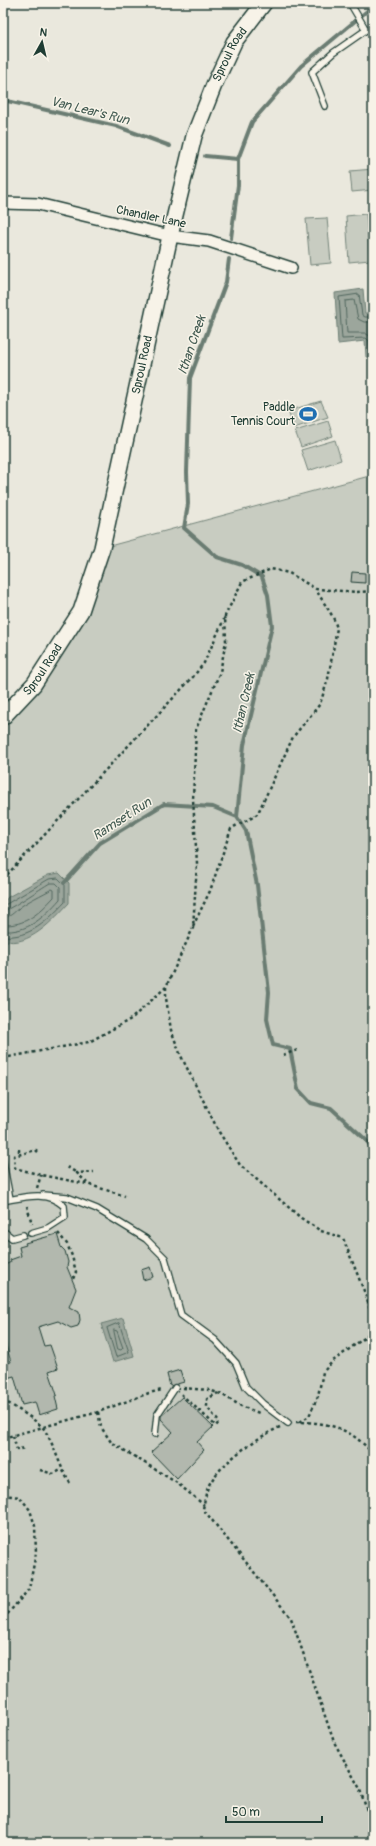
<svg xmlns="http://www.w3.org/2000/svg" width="376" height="1846" font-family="Pangolin,sans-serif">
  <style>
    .green { fill: #c8ccc1; stroke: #74847a }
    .water { fill: #9ca69c; stroke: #6a7c72 }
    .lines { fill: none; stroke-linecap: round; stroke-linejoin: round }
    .shore { stroke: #51675e; stroke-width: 1 }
    .stream { stroke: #6a7c72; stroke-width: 4 }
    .building { fill: #b2b8ae; stroke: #1f3d34 }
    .lane-casing { stroke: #1f3d34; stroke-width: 8 }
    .street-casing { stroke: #1f3d34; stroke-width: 14 }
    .secondary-casing { stroke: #1f3d34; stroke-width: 18 }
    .path { stroke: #1f3d34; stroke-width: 2.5; stroke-dasharray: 3 3; stroke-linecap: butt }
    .lane { stroke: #f7f3e8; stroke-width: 5.5 }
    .street { stroke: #f7f3e8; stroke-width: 11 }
    .secondary { stroke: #f7f3e8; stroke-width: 15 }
    .labels { text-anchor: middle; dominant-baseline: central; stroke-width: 3; stroke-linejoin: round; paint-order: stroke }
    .street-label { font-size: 12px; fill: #1f3d34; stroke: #f7f3e8 }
    .poi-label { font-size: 12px; fill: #1f3d34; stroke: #f7f3e8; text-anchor: end }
    .water-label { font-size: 13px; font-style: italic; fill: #445c53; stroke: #f7f3e8 }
  </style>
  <rect width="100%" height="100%" fill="#eae8dd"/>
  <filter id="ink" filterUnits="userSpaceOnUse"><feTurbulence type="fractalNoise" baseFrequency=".025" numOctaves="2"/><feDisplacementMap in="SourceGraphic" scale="8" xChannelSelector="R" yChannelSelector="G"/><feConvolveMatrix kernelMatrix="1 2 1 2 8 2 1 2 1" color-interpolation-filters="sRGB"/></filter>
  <g filter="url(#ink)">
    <path class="green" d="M373,169V190L352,192L350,171Z
      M366,214L370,260L349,262L346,216Z
      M327,218L331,263L310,265L306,219Z
      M321,401L328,417L294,428L288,411Z
      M328,421L333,436L301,447L295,431Z
      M335,440L341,460L308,471L301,450Z
      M373,475V1843H3V717L81,611L102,548Z"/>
    <path class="water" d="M363,289L365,313H373V357H366L365,341L338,344L335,293Z
      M59,873L69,883V903C54,919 28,949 3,940V904L8,897L48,875Z
      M123,1318L134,1356L113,1362L101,1324Z"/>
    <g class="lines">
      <path class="shore" d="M373,317H365L362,315L359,294L339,297L342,339L366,338L369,341L370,352L373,353
        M373,322H364L358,319L354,300L345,301L347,333H365L373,338
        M3,906L49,879L58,878L65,885V902C48,920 30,939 3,936
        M3,911C8,911 41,888 50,883H56L60,887V899C44,917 28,933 3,931
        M3,917C11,917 13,913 19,908C26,902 43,894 52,889L54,890V897C39,913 26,926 3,925
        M119,1323L129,1352L116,1357L107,1328Z
        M114,1330L117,1331L123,1348L121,1350L118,1349Z"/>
      <path class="stream" d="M3,100L116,126L170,146
        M205,156L238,159
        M231,238L238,185V159L252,122L301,66L373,6
        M229,259L226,282L190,378L187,472L188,504L184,528L217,557L242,565L262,577L268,595L272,626L244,745L237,817L246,831L257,885L269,992L267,1019L273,1045L290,1049L298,1089L311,1103L331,1108L365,1139L373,1149
        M64,883L100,843L164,804L213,807L237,817"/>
    </g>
    <path class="building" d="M352,572L365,573V583L351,582Z
      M57,1234L61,1247L65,1251L68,1262L67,1267L76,1289L69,1307L79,1312L80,1320L78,1326L71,1328L58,1321L38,1327L44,1346L50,1345L58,1368L49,1371L57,1395L55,1396L58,1409L39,1415L35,1402L22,1405L14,1376L3,1379V1364L11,1362L3,1335V1266L11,1262L10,1260L21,1256L19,1247L26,1245L25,1243Z
      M150,1267L153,1277L143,1280L141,1270Z
      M180,1370L184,1382L170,1386L167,1374Z
      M182,1397L213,1427L197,1442L204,1450L177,1479L151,1452L173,1432L161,1419V1416Z"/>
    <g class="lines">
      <g class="lane-casing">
        <path id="lane" d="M325,106L312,72L333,53L366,30L350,3
          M3,1162L10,1199
          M43,1195L67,1197L97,1209L146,1239L165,1258L181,1315L215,1340L236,1363L246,1387L263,1404L288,1423
          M3,1201C25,1197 46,1190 64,1206L65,1217L48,1228L31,1233
          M3,1231L12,1238L23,1235
          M155,1434L157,1415L175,1388"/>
      </g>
      <g class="street-casing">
        <path id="street" d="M3,203L38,204L170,236L209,241L291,268"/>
      </g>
      <g class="secondary-casing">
        <g id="secondary">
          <path id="s1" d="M3,717L34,684L81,611L102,548L170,236L194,136L214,85L234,42L264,3"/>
        </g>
      </g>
      <path class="path" d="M3,879L193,677L204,663L225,617
        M193,926L210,891L231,829C240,822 250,821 258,813L293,737L320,704L328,679L337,628L333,617L316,590
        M166,987V998L171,1030L181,1056L219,1132L240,1165L301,1218L321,1231L343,1238L366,1296L373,1321
        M283,1055L298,1050
        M3,1058L89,1042L131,1019L166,987L193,928L197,863L193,799L196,729L220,672L226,641L225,616L242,582L271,569L289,573L316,589L357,592L373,591
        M19,1149V1155
        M38,1152L36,1150L14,1156L15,1168L41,1175L87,1184L125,1196
        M67,1167L77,1173
        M87,1183L77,1173L94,1172
        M37,1188L41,1175
        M27,1206L32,1224
        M58,1233L67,1244L72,1256L76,1272L72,1281
        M183,1388L209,1390L221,1394L241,1406L259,1413
        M181,1394L216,1426L219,1422L207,1407V1399L218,1393
        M3,1400C13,1406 38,1421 44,1429C55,1446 59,1466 70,1483
        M98,1412L101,1427L111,1442L177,1483L204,1505
        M296,1422C329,1422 351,1428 373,1454
        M300,1422L309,1416L318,1396L323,1372L333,1361L367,1336L373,1324
        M280,1427C258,1437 226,1459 212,1480C206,1488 205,1499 203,1509L291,1618L334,1742L359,1787L373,1828
        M13,1436L17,1450L24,1448
        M3,1438L98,1412L149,1393L162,1390
        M40,1470L53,1474L61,1470
        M3,1495L20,1497L30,1510L35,1526L36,1553L29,1589L5,1617L3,1669"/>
      <use href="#lane" class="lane"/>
      <use href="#street" class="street"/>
      <use href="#secondary" class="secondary"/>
    </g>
  </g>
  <defs>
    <g id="stadium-bare" transform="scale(1.38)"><path d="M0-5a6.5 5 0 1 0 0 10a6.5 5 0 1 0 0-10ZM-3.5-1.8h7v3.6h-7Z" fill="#1f6fb2" stroke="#f7f3e8" stroke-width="2.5" paint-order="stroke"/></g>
  </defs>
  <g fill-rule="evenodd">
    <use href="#stadium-bare" x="308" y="414"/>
  </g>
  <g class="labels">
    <g class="street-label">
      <text stroke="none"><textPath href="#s1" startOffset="710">Sproul Road</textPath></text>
      <text transform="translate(151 217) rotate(12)">Chandler Lane</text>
      <text stroke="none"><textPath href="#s1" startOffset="386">Sproul Road</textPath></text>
      <text stroke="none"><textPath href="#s1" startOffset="62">Sproul Road</textPath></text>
    </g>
    <g class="poi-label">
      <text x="295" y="407">Paddle<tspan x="295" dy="14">Tennis Court</tspan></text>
    </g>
    <g class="water-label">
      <text transform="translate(90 111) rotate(14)">Van Lear's Run</text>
      <text transform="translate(192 345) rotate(-71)">Ithan Creek</text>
      <text transform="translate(244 703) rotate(-77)">Ithan Creek</text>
      <text transform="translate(122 819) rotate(-33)">Ramset Run</text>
    </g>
  </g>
  <rect width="376" height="1846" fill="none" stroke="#f7f3e8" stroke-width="16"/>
  <rect x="8" y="8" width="360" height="1830" fill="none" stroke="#1f3d34" stroke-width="1.5" filter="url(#ink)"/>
  <g transform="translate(42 42) rotate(8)" stroke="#f7f3e8" stroke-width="3" paint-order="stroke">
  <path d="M0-3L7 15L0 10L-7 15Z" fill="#1f3d34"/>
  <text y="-6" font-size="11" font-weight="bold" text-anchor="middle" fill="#1f3d34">N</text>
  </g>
  <path d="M226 1816v6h96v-6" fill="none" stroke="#1f3d34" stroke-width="2"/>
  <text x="232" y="1816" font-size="12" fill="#1f3d34" stroke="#f7f3e8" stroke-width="3" paint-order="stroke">50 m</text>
</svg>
